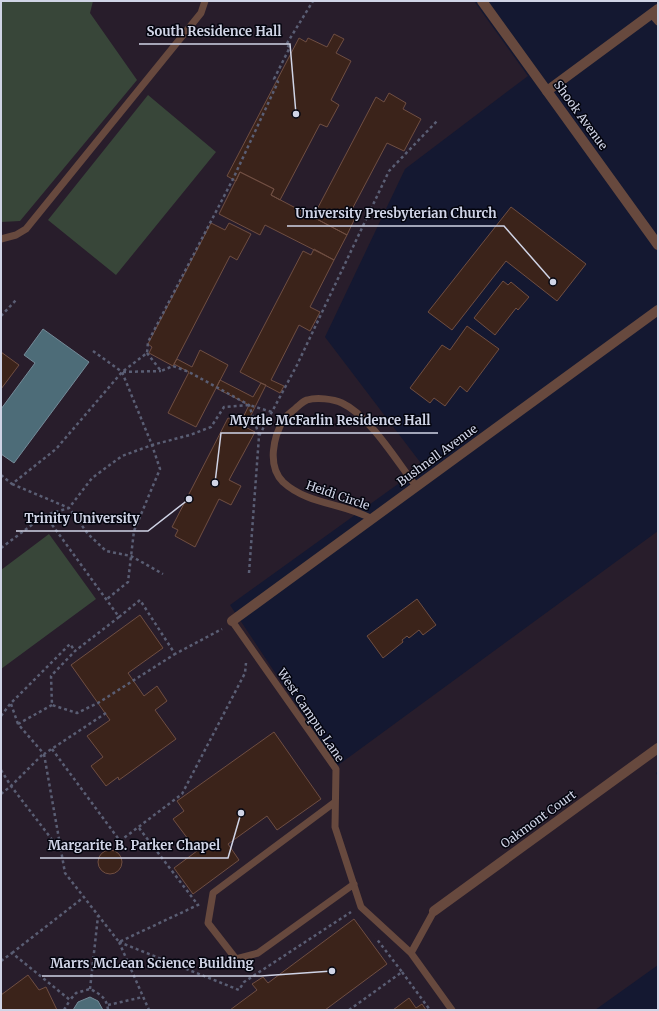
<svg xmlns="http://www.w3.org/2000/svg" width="659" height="1011" font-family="Merriweather,serif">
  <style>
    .education { fill: #281d2b }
    .green { fill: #384639 }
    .water { fill: #4d6c78; stroke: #748b99 }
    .building { fill: #3b231a; stroke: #6f4e42 }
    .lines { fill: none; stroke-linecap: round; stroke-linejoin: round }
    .path { stroke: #5a5e74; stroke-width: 2.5; stroke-dasharray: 3 3; stroke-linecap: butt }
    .service { stroke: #67493e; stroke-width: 7 }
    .minor { stroke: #67493e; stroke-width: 10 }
    .tertiary { stroke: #67493e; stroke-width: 10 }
    .labels { text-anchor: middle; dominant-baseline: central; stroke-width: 3; stroke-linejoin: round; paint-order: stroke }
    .street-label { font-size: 12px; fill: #d0d4e6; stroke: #04050f }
    .leader { fill: none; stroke: #d0d4e6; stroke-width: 1.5 }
    .callout-dot { fill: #d0d4e6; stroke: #04050f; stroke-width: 1.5 }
    .callout-label { font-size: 13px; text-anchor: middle; font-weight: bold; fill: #d0d4e6; stroke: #04050f; stroke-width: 3; stroke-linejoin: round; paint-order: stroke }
  </style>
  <rect width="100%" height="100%" fill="#141831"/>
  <path class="education" d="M1,1H474L528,76L405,169L325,337L423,466L230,605L337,766L658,531V771L656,773L658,777V965L595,1010H1Z"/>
  <path class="green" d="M1,1H93L90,13L137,80L20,221L1,222Z
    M148,95L216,152L116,275L48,220Z
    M49,534L96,599L1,669V570Z"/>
  <path class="water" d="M43,329L89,362L14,463L1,454V409L35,363L24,355Z
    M90,997L98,1001L103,1010H73L78,1002Z"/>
  <path class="building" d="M334,34L344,39L336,53L351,61L331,100L339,105L327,127L320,124L280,200L271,195L274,189L240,172L236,181L227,176L299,38L306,42L308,38L327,47Z
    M389,93L406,103L403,109L421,119L404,151L387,143L349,215L355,218L347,235L313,217L376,97L384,102Z
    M240,172L274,189L271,195L347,235L334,260L265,225L260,235L219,214Z
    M511,207L586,264L557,301L506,261L452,330L428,312Z
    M211,223L225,230L229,223L251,234L237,260L230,256L173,366L149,353L152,347L148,344Z
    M314,249L334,260L310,307L320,312L310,331L299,325L271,380L284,386L280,393L240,372L303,251L311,255Z
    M503,281L508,285L511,282L529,297L518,310L516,308L495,335L474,318Z
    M467,326L499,349L467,392L460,386L445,406L434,398L430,403L410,388L442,345L450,350Z
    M200,350L228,365L196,427L168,413L189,372L174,364L177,359L192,367Z
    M1,352L19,365L1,389Z
    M220,380L253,397L261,383L266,385L245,427L240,424L249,405L216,388Z
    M228,418L255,432L229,480L241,486L231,505L219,499L195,547L175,536L178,530L172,527Z
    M417,599L436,625L423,635L419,630L409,638L407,636L402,640L403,642L383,658L367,636Z
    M140,615L163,648L128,673L144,696L157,686L167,701L155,710L176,739L119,780L118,777L106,786L91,766L103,757L87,736L110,720L71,665Z
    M274,732L321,799L277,830L267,816L228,844L239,860L193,894L174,868L197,851L173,819L184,811L177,801Z
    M98 862a12 12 0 1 1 24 0a12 12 0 1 1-24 0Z
    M354,919L387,964L325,1010H230L257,990L252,984L263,977L268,983Z
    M28,975L39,990L46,987L57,1010H1V995Z
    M409,998L416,1008L422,1004L426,1010H393Z"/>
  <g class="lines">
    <path class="path" d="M1,316L17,299
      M93,351L122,372L152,445L190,435L211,427L224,407L249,405L272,412
      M147,353L161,371L173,366L189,372L249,405L259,435
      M123,372L161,371
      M1,475L12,484L56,449L122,372L147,353L148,342L233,179L278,82L274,79L290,47L286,45L313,1
      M12,484L69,508L88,534L106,551L131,556L163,574
      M45,515L119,617L140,600L175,654L222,629
      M1,548L45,515L69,508L92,478L122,456L152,445L160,469L134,531L128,582L107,599
      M249,573L259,436L297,365L389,171L438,120
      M119,617L75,651L51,676L52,705L77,713L98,703L175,654
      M11,704L18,724
      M52,705L18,724L44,754L106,713
      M1,716L10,704L70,644L75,651
      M52,749L120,841L182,794L245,673L246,663
      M44,754L65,873L119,942L200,904
      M1,770L11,786L43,754
      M1,794L11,786L60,850
      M139,828L198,905
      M119,942L239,990L244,982L351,912
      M119,942L149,1010
      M12,953L84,897
      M1,961L12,953L70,1000L76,993L90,989C100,994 107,998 108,1010
      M402,972L430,1010
      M90,989L98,916
      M108,1005L143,997
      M64,1010L70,1000
      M349,1010L402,972L376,938"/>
    <path class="service" d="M651,14L658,22
      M1,239L16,235L26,229L201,13L205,1
      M372,519C344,503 308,505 283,482C267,466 273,437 284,419C287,415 293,411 297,407C300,405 303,401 307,400C317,397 333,399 342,403C370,416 397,462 416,486
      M232,621L336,769L335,827L361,907L411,953L452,1010
      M335,802L213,893L208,923L236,959L258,953L354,884
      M411,953L434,911"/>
    <path class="minor" d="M547,91L658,9
      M232,621L658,310
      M434,911L658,748"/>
    <path class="tertiary" d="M482,1L658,245"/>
  </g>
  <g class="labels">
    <g class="street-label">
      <text transform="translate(581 115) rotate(54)">Shook Avenue</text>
      <text transform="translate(437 455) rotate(-36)">Bushnell Avenue</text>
      <text transform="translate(338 495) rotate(19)">Heidi Circle</text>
      <text transform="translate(311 715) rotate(56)">West Campus Lane</text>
      <text transform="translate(538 819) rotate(-36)">Oakmont Court</text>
    </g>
  </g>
  <path class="leader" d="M296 114L290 44H139M553 282L504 226H287M215 483L221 433H438M189 499L148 531H16M241 813L228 858H40M332 971L261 976H42"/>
  <g class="callout-dot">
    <circle cx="296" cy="114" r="4"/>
    <circle cx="553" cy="282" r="4"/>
    <circle cx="215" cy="483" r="4"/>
    <circle cx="189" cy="499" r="4"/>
    <circle cx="241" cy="813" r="4"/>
    <circle cx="332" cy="971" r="4"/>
  </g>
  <g class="callout-label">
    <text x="214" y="36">South Residence Hall</text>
    <text x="396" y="218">University Presbyterian Church</text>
    <text x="330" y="425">Myrtle McFarlin Residence Hall</text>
    <text x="82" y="523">Trinity University</text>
    <text x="134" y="850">Margarite B. Parker Chapel</text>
    <text x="152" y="968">Marrs McLean Science Building</text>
  </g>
  <rect width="659" height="1011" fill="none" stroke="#d0d4e6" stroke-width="4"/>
</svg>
